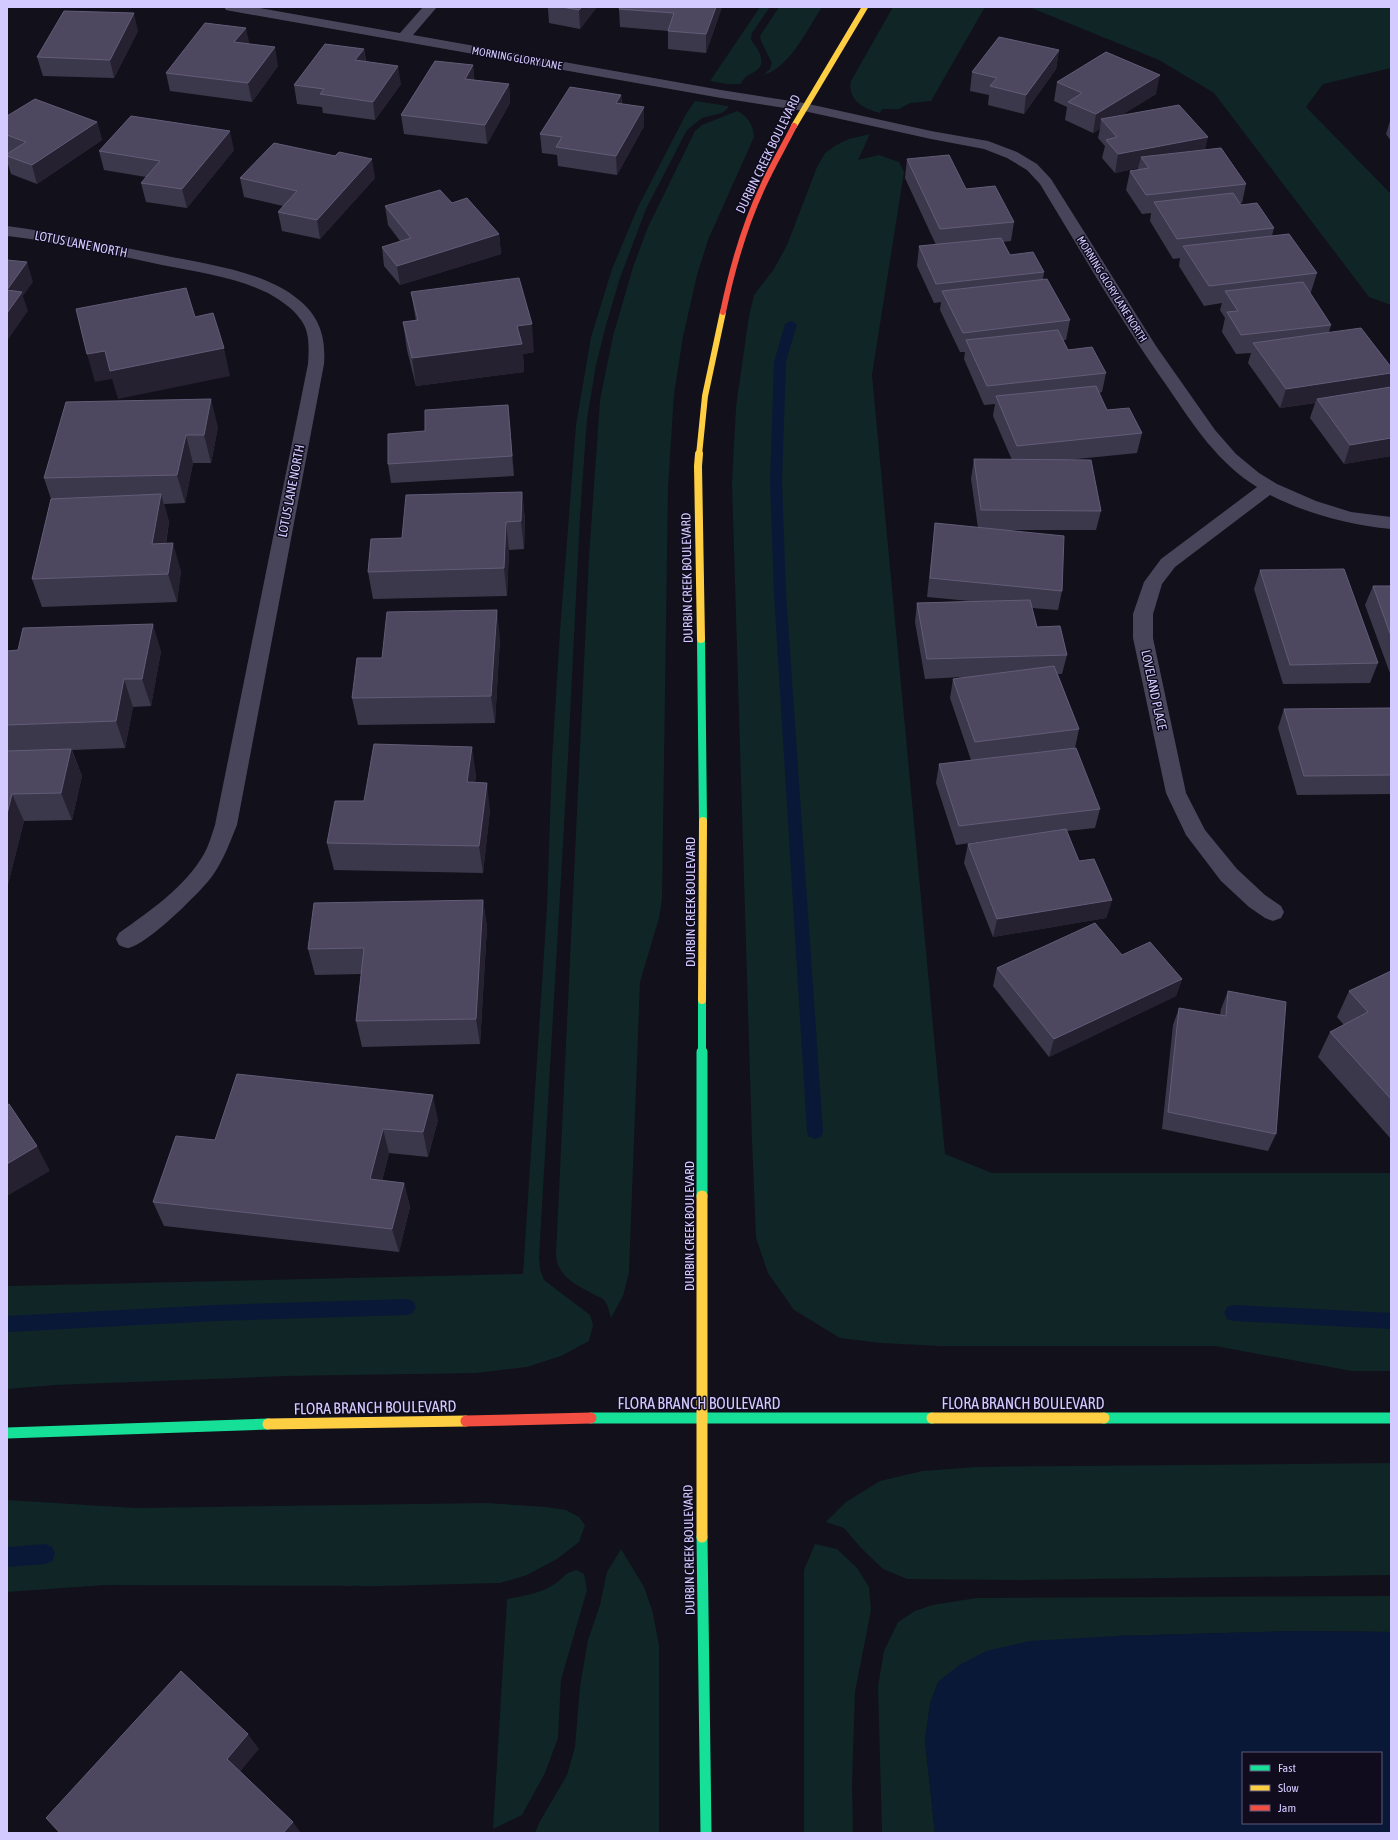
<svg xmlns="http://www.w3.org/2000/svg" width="1398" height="1840" font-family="'Asap Condensed',sans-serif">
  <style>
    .green { fill: #0f2526 }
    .water { fill: #0a1838; fill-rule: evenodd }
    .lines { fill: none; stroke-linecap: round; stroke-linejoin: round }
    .stream { fill: #0a1838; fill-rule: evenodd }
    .street { fill: #48455b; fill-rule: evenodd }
    .fast-far1 { stroke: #16e098; stroke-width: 8 }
    .fast { stroke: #16e098; stroke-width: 11 }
    .slow-far2 { stroke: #ffcf43; stroke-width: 6 }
    .slow-far1 { stroke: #ffcf43; stroke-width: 8 }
    .slow { stroke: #ffcf43; stroke-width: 11 }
    .jam-far1 { stroke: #f24e42; stroke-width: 6 }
    .jam { stroke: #f24e42; stroke-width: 11 }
    .wall { fill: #3c384c }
    .shaded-wall { fill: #252130 }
    .building { fill: #4d485f; stroke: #625c78 }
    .labels { text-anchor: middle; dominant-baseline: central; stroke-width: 3; stroke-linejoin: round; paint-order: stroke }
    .far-street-label { font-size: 11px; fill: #d3caff; stroke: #100c1e }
    .street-label { font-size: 13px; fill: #d3caff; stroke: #100c1e }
    .near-street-label { font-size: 16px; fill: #d3caff; stroke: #100c1e }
  </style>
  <rect width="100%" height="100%" fill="#12101a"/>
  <path class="green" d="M760,7H770L752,33L751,39C753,44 757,47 759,52C769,75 745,70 741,84H727L710,81Z
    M779,7H822C808,28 789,69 763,75L770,69L772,63L761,41L760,36Z
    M893,7H985L931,101L910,103L899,109H882L880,113C864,109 847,100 851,81Z
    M1029,7H1391V68L1323,84L1306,107L1391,194V305L1369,297L1214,93L1159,60Z
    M695,101L728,106V108L722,113L702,118L687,130L646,209L620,278L606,325L596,365L587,419L580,516L568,757L539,1258L540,1269L544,1280L590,1315L593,1325L589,1341L561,1356L527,1367L476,1373L286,1376L55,1385L7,1389V1286L523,1274L547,907L552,759L560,631L576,425L591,337L612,269L638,207L686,114Z
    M737,111C748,116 753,125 754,137L708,240L697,275L683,337L674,394L668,488L662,899L659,918L640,982L629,1272L623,1296L611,1318C609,1311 608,1305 604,1300C601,1297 596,1296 593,1294C576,1285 557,1276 556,1255L589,557L600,400L613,336L633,267L648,227L695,131L702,125Z
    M870,134L858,160L879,155L899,162L904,172L872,375L945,1154L992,1173H1391V1371H1352L1215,1346H941L881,1343L840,1338L794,1310L768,1273L756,1238L752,1141L732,484L736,407L749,316L754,295L774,269L787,245L817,167L825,153L836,145L849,139Z
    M1391,1463V1575L1019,1580L907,1579L883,1569L861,1548L844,1528L826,1522L846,1502L880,1481L922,1471L977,1467Z
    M7,1500L136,1508L487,1503L546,1507L566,1510L579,1517L585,1525L579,1542L557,1559L527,1575L500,1583L382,1586L105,1585L7,1592Z
    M815,1544L837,1549L857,1568L869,1587L871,1610L855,1692L852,1784L853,1833H804V1570Z
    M621,1549L644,1587L653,1613L659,1646V1833H535L539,1823L567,1775L575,1747L580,1686L588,1640L600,1605L607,1572Z
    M577,1570L584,1574L587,1590L561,1680L558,1738L545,1773L522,1815L493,1829L507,1599C523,1596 543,1593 556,1583C566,1576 564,1573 577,1570Z
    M1391,1596V1632L1297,1631L1116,1636L938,1682L930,1704L925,1740L935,1833H882L878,1686L884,1651L898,1622L915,1611L932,1605L976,1598Z"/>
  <path class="water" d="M1297,1631L1391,1632V1833H935L925,1740L930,1704L938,1682L958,1666L986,1651L1030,1641L1116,1636ZM1243,1753H1381V1823H1243Z"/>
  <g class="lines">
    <path class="stream" d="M791,321L797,324L786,362L782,482L786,593L823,1132L821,1137L815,1139L809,1137L807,1132L774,593L770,482L774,362L785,324Z
      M407,1299L413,1301L416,1307L413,1313L407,1315L216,1321L7,1332V1316L216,1305Z
      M1233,1305L1391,1313V1329L1233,1321L1227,1319L1224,1313L1227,1307Z
      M45,1544L52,1547L55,1554L52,1561L45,1564L7,1567V1547Z"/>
    <path class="street" d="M224,7H254L400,33L423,7H437L413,35L721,90L804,103L931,131L988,141L1017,152L1037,164L1051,179L1156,346L1215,430L1236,454L1259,473L1277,484L1316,501L1351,512L1391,517V529C1349,525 1308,514 1270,495L1175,567L1162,584L1153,614V638L1186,793L1205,830L1237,869L1265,895L1281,906L1284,912L1281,918L1273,921L1265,918L1249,907L1221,881L1186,835L1166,793L1133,638V614L1144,582L1161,559L1257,487C1218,463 1194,426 1169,389C1122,323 1082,253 1040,184L1027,170L1007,158L984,149L931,139L804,111L721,98L231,11L226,10Z
      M7,226C59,233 110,245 162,255C205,264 265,271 299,300C320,317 326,338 324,364L237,825C230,842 224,859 213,875C202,891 146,946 128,948C125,948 122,946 119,945L116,939L119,933C150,911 185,887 204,854C209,845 212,834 215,825L308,364C309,349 310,332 301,320C293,308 280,300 268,293C235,277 198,272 162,265C111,254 59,242 7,236Z"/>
    <path class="fast-far1" d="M701,639L703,821
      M702,1000V1053"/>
    <path class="fast" d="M702,1052V1196
      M591,1418H932
      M1104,1418H1391
      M7,1433L268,1424
      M702,1537L706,1833"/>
    <path class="slow-far2" d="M794,126L865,7
      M699,455L705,396L723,312"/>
    <path class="slow-far1" d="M699,454L698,466L701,639
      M702,1000L703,821"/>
    <path class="slow" d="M702,1196V1537
      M932,1418H1104
      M268,1424L466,1421"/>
    <path class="jam-far1" d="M723,312C732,269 744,226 763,186C772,166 784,146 794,126"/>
    <path class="jam" d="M466,1421L591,1418"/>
  </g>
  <path class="wall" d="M542,7H597L580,29L549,23L548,8Z
    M620,7H722L706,53L668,49V31L620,27L619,9Z
    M138,31L114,78L43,76L37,57Z
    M249,44L278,66L252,102L170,91L166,73Z
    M364,49L366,61L401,84L375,120L323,113L322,107L297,104L294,85Z
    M1059,50L1056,69L1024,114L988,105L989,95L970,91L972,72Z
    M473,65L474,80L509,84L510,103L487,144L404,134L401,115Z
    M1057,82L1156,94L1120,116L1206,150L1246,184L1242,203H1240L1241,205L1274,228L1272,236L1317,273L1311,292L1310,293L1331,325L1329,332L1391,367V384L1390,387H1391V456L1344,464L1310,418L1315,403L1280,408L1248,363L1251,353L1236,354L1222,332L1225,318L1220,310L1222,303L1204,306L1179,266L1180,258L1173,259L1150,221L1151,213L1142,214L1126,190L1130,171L1138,170V168L1115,173L1102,158L1105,146L1098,138L1100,129L1093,133L1065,120L1067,107L1054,101Z
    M621,95L622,104L644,126L617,175L558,166L557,155L542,153L540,134Z
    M7,116L97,122L102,140L37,184L11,174L7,161V154L9,152H7Z
    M1391,118V141L1386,134Z
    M234,150L187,208L146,202L141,183L146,177L104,170L99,151Z
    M907,159L966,189L1014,222L1011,241L1003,242L1010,255L1044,272L1043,279L1070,320L1066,340H1063L1068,350L1106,373L1102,392L1099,393L1107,410L1142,433L1137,453L1067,460L1101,511L1096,530H1000L1062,591L1058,610L1032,608L1037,627L1067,655L1062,674H1058L1079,729L1075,748L1100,809L1095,828L1067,831L1079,861L1112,900L1106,918L993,937L964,863L968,844L992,840L956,845L936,783L939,764L971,760L950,698L953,679L962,677L925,679L915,622L917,603L970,601L927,597L935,523L978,528L971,479L974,459L1012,460L993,416L995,404L984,405L964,359L965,352H960L940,310L941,302L934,303L917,266L919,246L936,245L905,178Z
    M240,178H375L320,239L282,231L278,212L283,206L244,197Z
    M385,206L499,234L501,254L400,285L384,266L382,247L400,241L388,225Z
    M411,292L534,352L523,354L524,372L416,386L407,350L403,322L416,321Z
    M66,402L218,427L211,463H193L185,503L164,504L169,522L166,544L181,571L177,602L42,607L32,579L51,499L44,478Z
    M510,424L514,476L391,483L388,464L425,431Z
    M522,492L525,520L524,549L509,550L507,596L373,599L368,572L402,538Z
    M1260,570L1378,663L1370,683L1283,684L1254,589Z
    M1373,586H1391V676L1365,605Z
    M500,638L495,723L358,725L352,698L382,658Z
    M7,651H161L151,706L133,707L125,748L72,750L82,776L72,820L24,821L7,888Z
    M1391,708V794L1297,795L1278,728L1284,709Z
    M476,774L475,782L490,810L483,873L334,870L327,843L364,801Z
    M483,900L487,927L480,1044L362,1047L356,1021L361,974L315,975L308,949Z
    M1122,955L1182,979L1176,996L1049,1057L993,986L997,968Z
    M1391,971V1139L1318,1057L1330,1032L1344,1025L1337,1017L1349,991Z
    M1228,991L1276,1134L1268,1151L1162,1129L1173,1025L1179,1008L1220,1015L1221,1009Z
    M438,1120L428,1157L389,1153L382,1181L404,1183L410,1207L399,1252L164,1226L153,1202L215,1140Z"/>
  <path class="shaded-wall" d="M582,7H597L580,29L579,10Z
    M716,7H722L706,53V34Z
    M134,13L138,31L114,78L110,60Z
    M246,28L250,46L234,42Z
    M275,47L278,66L252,102L248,83Z
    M364,49L366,67L355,60Z
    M1059,50L1056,69L1024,114L1026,95Z
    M473,65L475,84L465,79Z
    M398,66L401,84L375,120L373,102Z
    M1160,75L1156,94L1106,125L1101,119L1100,129L1093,133L1096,114Z
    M509,84L510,103L487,144L485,125Z
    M621,95L622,114L616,103Z
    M644,107V126L617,175L616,156Z
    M97,122L102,140L37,184L32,165Z
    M230,131L234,150L187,208L182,189Z
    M1208,137L1204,156L1141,157L1138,168L1115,173L1118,154Z
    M372,159L375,178L320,239L317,220Z
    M499,234L501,254L400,285L397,266Z
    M27,262L33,282L23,296L28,311L7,341V290Z
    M532,324L534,352L523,354L524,372L416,386L412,358L517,326Z
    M224,348L230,376L118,399L112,379L95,382L87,354L105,351Z
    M1391,373V384L1389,392L1317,399L1315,403L1280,408L1286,389Z
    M211,399L218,427L211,463L204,435Z
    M508,405L510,424L514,476L512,456Z
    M186,435L193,463L185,503L177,475Z
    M1391,438V456L1344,464L1350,445Z
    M522,492L525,520L524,549L521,521Z
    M161,494L169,522L161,572L152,544Z
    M506,522L509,550L507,596L504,568Z
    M173,543L181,571L177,602L168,574Z
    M497,610L500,638L495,723L491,696Z
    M153,624L161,651L151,706L142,679Z
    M124,679L133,707L125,748L116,721Z
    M472,747L476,774L471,809L467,782Z
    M71,749L82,776L72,820L61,793Z
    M487,783L490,810L483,873L479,846Z
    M12,794L24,821L7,888V814Z
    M483,900L487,927L480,1044L476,1019Z
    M1112,900L1106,918L993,937L997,919Z
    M1182,979L1176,996L1049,1057L1054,1039Z
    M433,1095L438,1120L428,1157L423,1132Z
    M383,1129L389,1153L376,1203L370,1179Z
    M37,1146L50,1171L7,1196V1164Z
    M404,1183L410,1207L399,1252L392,1229Z
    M248,1734L259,1749L239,1773L227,1759Z
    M293,1822L301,1833H283Z"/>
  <path class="building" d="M562,7H582L579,10Z
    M620,7H716L706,34L668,31L674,13L619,9Z
    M64,11L134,13L110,60L37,57Z
    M205,23L246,28L234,42L275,47L248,83L166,73Z
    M999,37L1059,50L1026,95L990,86L997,78L972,72Z
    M325,44L364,49L355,60L398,66L373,102L320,94L324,89L294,85Z
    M1106,52L1160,75L1096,114L1068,102L1082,93L1057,82Z
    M435,61L473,65L465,79L509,84L485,125L401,115Z
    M570,87L621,95L616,103L644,107L616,156L556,147L562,137L540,134Z
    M35,99L97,122L32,165L7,156V154L26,142L7,135V116Z
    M1179,105L1208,137L1118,154L1106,140L1117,137L1101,119Z
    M131,116L230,131L182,189L141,183L160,161L99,151Z
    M274,143L335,156L339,152L372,159L317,220L278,212L297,191L240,178Z
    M1221,148L1246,184L1146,195L1130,171L1149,168L1141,157Z
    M949,155L966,189L995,186L1014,222L940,229L907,159Z
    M440,190L452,203L467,198L499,234L397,266L382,247L411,238L385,206Z
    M1233,193L1241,205L1257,203L1274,228L1177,239L1154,202Z
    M1289,234L1317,273L1209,286L1183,246Z
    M1001,238L1010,255L1033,252L1044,272L936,284L919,246Z
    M7,260L27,262L7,290L22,292L7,313Z
    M519,278L532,324L517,326L522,344L412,358L403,322L418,320L411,292Z
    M1047,279L1070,320L963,333L942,291Z
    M1303,282L1331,325L1241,335L1227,312L1238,311L1225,291Z
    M186,288L195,317L213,313L224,348L110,371L105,351L87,354L76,309Z
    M1361,328L1391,367V373L1286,389L1253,343Z
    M1058,330L1068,350L1092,347L1106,373L987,386L966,340Z
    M1096,386L1107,410L1129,408L1142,433L1017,446L996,396Z
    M1391,387V438L1350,445L1317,399Z
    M211,399L204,435H186L177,475L44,478L66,402Z
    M508,405L512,456L388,464V434L425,431V410Z
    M974,459L1091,460L1101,511L981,510Z
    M522,492L521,521L506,522L504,568L368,572L371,539L402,538L406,495Z
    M161,494L152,544L173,543L168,574L32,579L51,499Z
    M935,523L1064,536L1062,591L930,578Z
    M1344,569L1378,663L1290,665L1260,570Z
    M1373,586H1391V636Z
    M1030,600L1037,627L1060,626L1067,655L927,659L917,603Z
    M497,610L491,696L352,698L357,658H382L387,612Z
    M153,624L142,679H124L116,721L7,725V651L18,650L23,628Z
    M1054,666L1079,729L975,742L953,679Z
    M1391,708V775L1304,776L1284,709Z
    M374,744L472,747L467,782L487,783L479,846L327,843L335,801H364Z
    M1076,748L1100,809L959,826L939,764Z
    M71,749L61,793L12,794L7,814V751Z
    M1066,829L1079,861L1094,859L1112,900L997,919L968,844Z
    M483,900L476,1019L356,1021L364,948L308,949L314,903Z
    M1095,923L1122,955L1150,942L1182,979L1054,1039L997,968Z
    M1391,971V1099L1330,1032L1368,1012L1349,991Z
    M1228,991L1286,1002L1276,1134L1168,1112L1179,1008L1226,1016Z
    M237,1074L433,1095L423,1132L383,1129L370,1179L404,1183L392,1229L153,1202L176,1136L215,1140Z
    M9,1104L37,1146L7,1164V1105Z
    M181,1671L248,1734L227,1759L293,1822L283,1833H60L46,1818Z"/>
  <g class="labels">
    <g class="far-street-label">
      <text transform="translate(517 58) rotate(10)">MORNING GLORY LANE</text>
      <text transform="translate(1112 289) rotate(58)">MORNING GLORY LANE NORTH</text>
    </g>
    <g class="street-label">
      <text transform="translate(768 154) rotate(-64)">DURBIN CREEK BOULEVARD</text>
      <text transform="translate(81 244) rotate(11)">LOTUS LANE NORTH</text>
      <text transform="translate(291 491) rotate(-79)">LOTUS LANE NORTH</text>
      <text transform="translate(687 578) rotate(-91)">DURBIN CREEK BOULEVARD</text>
      <text transform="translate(1154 690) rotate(78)">LOVELAND PLACE</text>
      <text transform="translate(690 902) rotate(-90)">DURBIN CREEK BOULEVARD</text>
      <text transform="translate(689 1226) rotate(-90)">DURBIN CREEK BOULEVARD</text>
      <text transform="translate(689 1550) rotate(-91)">DURBIN CREEK BOULEVARD</text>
    </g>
    <g class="near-street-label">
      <text x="699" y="1403">FLORA BRANCH BOULEVARD</text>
      <text x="1023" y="1403">FLORA BRANCH BOULEVARD</text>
      <text transform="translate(375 1407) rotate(-1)">FLORA BRANCH BOULEVARD</text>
    </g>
  </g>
  <rect width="1398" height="1840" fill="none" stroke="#d3caff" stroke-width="16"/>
  <rect x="1242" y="1752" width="140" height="72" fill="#100c1e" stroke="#5e5878"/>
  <rect x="1250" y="1765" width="20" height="6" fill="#16e098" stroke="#5e5878"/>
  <text x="1278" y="1772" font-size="12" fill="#d3caff">Fast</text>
  <rect x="1250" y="1785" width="20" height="6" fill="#ffcf43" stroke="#5e5878"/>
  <text x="1278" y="1792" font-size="12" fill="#d3caff">Slow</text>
  <rect x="1250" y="1805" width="20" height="6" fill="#f24e42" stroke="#5e5878"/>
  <text x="1278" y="1812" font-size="12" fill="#d3caff">Jam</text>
</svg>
